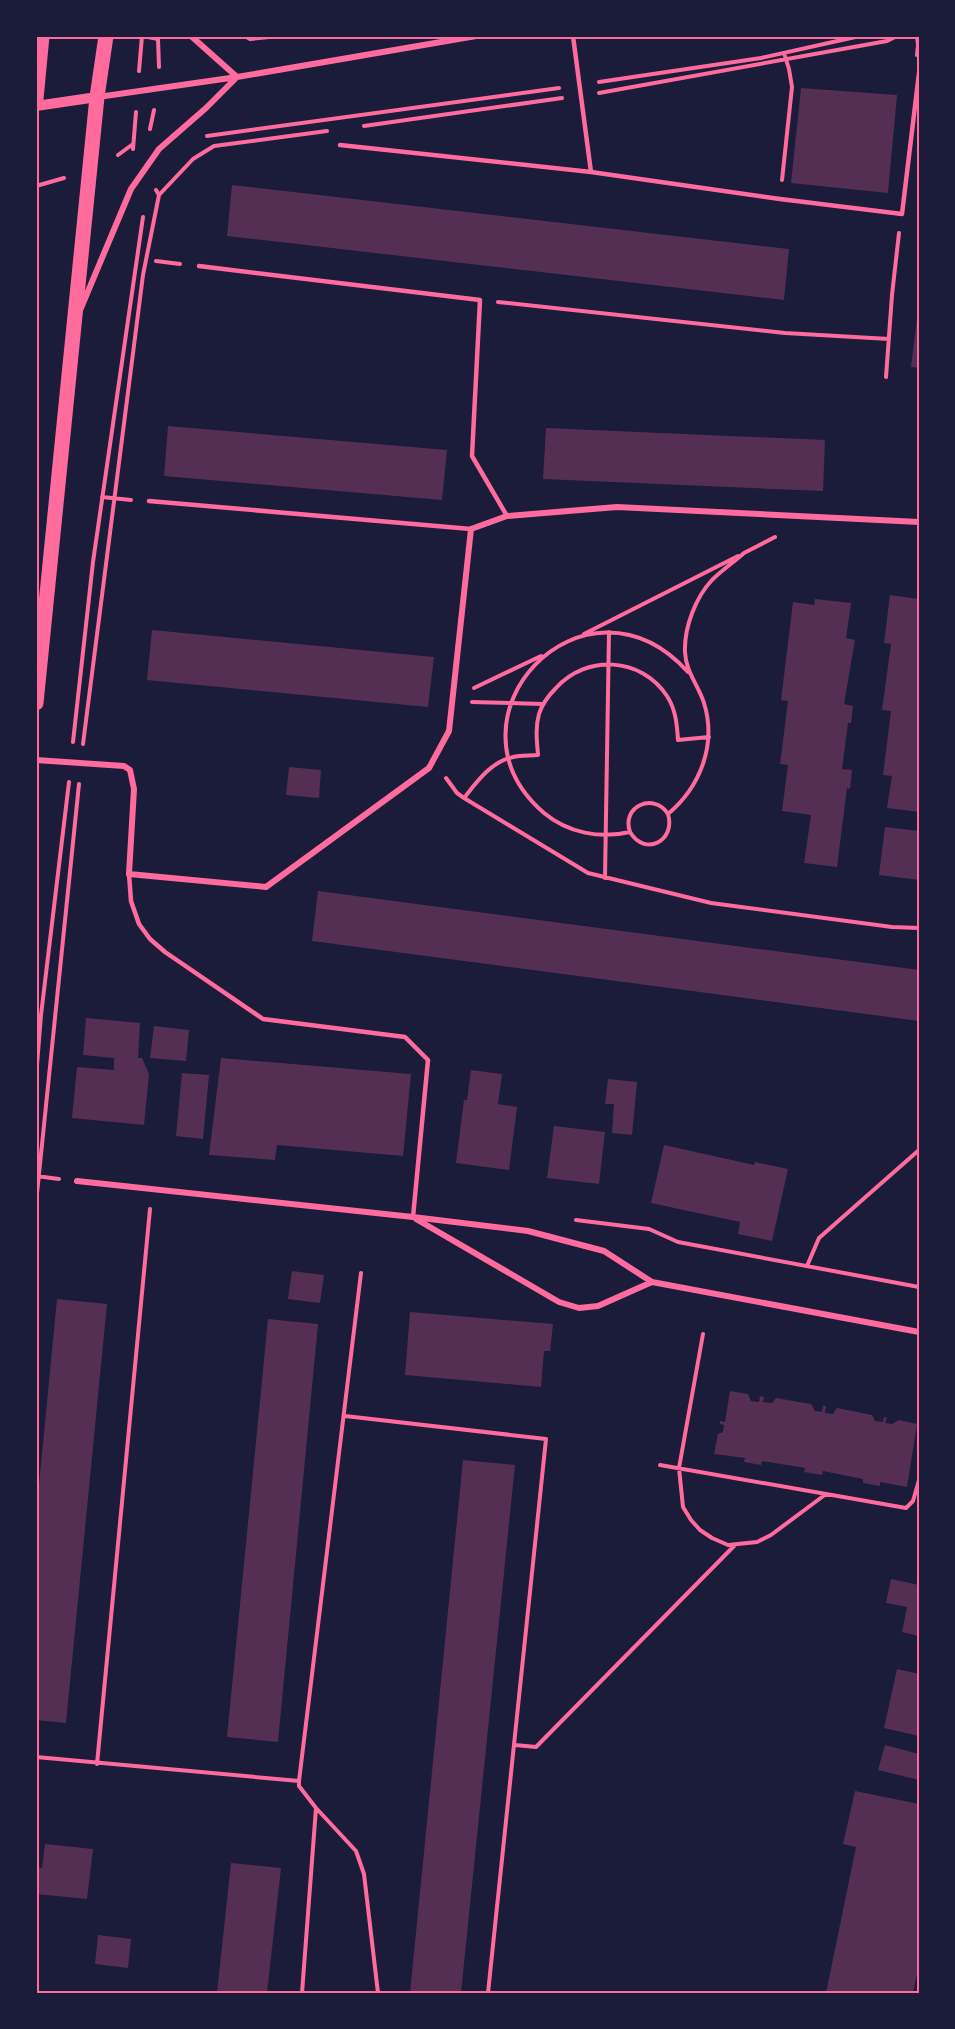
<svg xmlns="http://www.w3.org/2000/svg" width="955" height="2029" font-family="Quicksand,sans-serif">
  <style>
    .building { fill: #542f53 }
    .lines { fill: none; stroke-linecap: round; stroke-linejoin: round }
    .path { stroke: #ff6b9d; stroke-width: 4 }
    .service { stroke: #ff6b9d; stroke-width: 4.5 }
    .minor { stroke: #ff6b9d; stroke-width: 6 }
    .tertiary { stroke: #ff6b9d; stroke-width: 10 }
    .primary { stroke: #ff6b9d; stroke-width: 15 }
    .neatline { fill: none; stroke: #ff6b9d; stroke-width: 2 }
  </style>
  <rect width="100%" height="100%" fill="#1b1b3a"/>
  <path class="building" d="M801,88L897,95L888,193L791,183Z
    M232,185L789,249L784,300L227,236Z
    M918,311H919V368L911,367Z
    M168,426L447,450L442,500L164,476Z
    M546,428L825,440L823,491L543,479Z
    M890,595L919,599V812L887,808L892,776L883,775L891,711L882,710L891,644L884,643Z
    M815,599L851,603L846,638L855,640L844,704L853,706L851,723H848L842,769L852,770L850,789L847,788L837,867L804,863L811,815L782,811L788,765L780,764L788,701L781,700L793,602L814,605Z
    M152,630L434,657L428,707L147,680Z
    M289,767L321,770L319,798L286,795Z
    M885,827L919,831V880L879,875Z
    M318,891L919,970V1021L312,941Z
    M86,1018L140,1023L138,1058H142L149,1074L144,1125L72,1118L77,1067L114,1070V1058L83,1055Z
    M154,1026L189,1030L186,1061L150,1058Z
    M221,1058L411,1074L403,1156L277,1145L275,1160L209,1155Z
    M471,1070L502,1074L498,1104L517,1107L509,1170L456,1163L464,1100H467Z
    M182,1073L209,1075L203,1139L176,1136Z
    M608,1079L637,1082L632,1135L612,1133L614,1104H605Z
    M554,1126L605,1132L599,1184L547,1178Z
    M664,1145L754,1165L755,1162L788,1169L772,1241L738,1234L740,1222L651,1203Z
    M292,1271L324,1275L320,1303L288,1299Z
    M57,1299L107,1304L66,1723L36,1720V1515Z
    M410,1312L553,1324L550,1351H544L541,1387L405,1375Z
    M268,1319L318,1324L278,1742L227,1737Z
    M730,1391L748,1394L751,1401L759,1402L760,1396L764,1397L763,1402L772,1403L776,1398L811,1404L815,1411L822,1412L823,1406H826L825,1413L833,1414L837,1408L872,1415L875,1421L883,1422L884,1417L887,1418L885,1423L892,1424L899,1420L917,1424L907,1487L880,1482V1486L863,1483V1479L823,1471L822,1475L804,1472L805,1468L762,1461L761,1465L744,1462L745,1458L714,1454L718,1434L723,1432L724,1425L720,1424V1421L725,1422Z
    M463,1460L515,1465L461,1993H410Z
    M891,1579L919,1585V1636L902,1632L907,1607L886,1603Z
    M897,1669L919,1674V1736L884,1728Z
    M885,1745L919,1754V1780L878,1770Z
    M855,1791L919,1804V1964L913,1993H826L856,1847L843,1844Z
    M45,1844L93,1849L87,1899L36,1894V1867L42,1868Z
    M231,1863L281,1868L267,1993H217Z
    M98,1935L131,1939L128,1968L95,1964Z"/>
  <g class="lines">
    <path class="path" d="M143,36L158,39L159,67
      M245,36L250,39L279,36
      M917,55L918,45L917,36
      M139,71L142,36
      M599,82L761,58L860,36
      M599,93L887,41L897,36
      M364,126L562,98
      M150,129L154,110
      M207,136L559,88
      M133,149L136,112
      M118,155L133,144
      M782,180L792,87L789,69L784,53
      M36,186L64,178
      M159,195L193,159L214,146L327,131
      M156,261L180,264
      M498,302L785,333L889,339
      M886,377L892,295L899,233
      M102,497L131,500
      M744,553L775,537
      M584,634L738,556
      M688,672C584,558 434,718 544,813C568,833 600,839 630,832C621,806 654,792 668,814C700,787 717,745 704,703C698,684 686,673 685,652C684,627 696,597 712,580C722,570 734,562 744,553
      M474,688L541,656
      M472,702L543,704
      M73,742L93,562L143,217
      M83,744L143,275L159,195L156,190
      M446,778L457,793L464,798L588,873L711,903L892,927L919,928
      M464,798C476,783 490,763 510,758C518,755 529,756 538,755C537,742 535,728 539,714C542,704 549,695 556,688C587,654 641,657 667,696C676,710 677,725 678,740L709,737
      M630,832C645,857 676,841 668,814
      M605,878L609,632
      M36,1077L41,1015L69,782
      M36,1176L59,1179
      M36,1203L79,784
      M576,1220L649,1229L678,1242L919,1287
      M807,1266L819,1238L919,1150
      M703,1334L679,1468L683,1507L691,1520L700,1530L712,1538L728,1545L757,1542L771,1535L826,1494
      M345,1416L546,1439L488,1993
      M660,1465L906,1508L913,1501L919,1480
      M515,1745L536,1747L735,1545
      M36,1757L299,1781
      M97,1764L150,1209
      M316,1808L356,1851L364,1874L378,1993
      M302,1993L316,1808L299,1786V1781L361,1273"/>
    <path class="service" d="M573,36L591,172
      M340,145L591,172L780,199L902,214L919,73
      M199,266L480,300L472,456L507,516
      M149,501L471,529
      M129,874L131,901L139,924L150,939L165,952L263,1019L405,1037L428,1060L413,1217"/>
    <path class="minor" d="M191,36L237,77
      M98,97L237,77L476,36
      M81,308L131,189L159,149L206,108L237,77
      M36,760L124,766L130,770L134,789L129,874L266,887L429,768L449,731L471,529L507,516L617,507L919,522
      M77,1181L413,1217L528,1231L604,1251L652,1282L919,1332
      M416,1219L559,1302L579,1308L598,1306L652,1282"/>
    <path class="tertiary" d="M36,106L97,97"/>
    <path class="primary" d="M36,99L42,36
      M36,703L97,97L106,36"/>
  </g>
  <rect width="955" height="2029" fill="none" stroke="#1b1b3a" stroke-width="75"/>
  <rect x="38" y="38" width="880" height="1954" class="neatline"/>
</svg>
